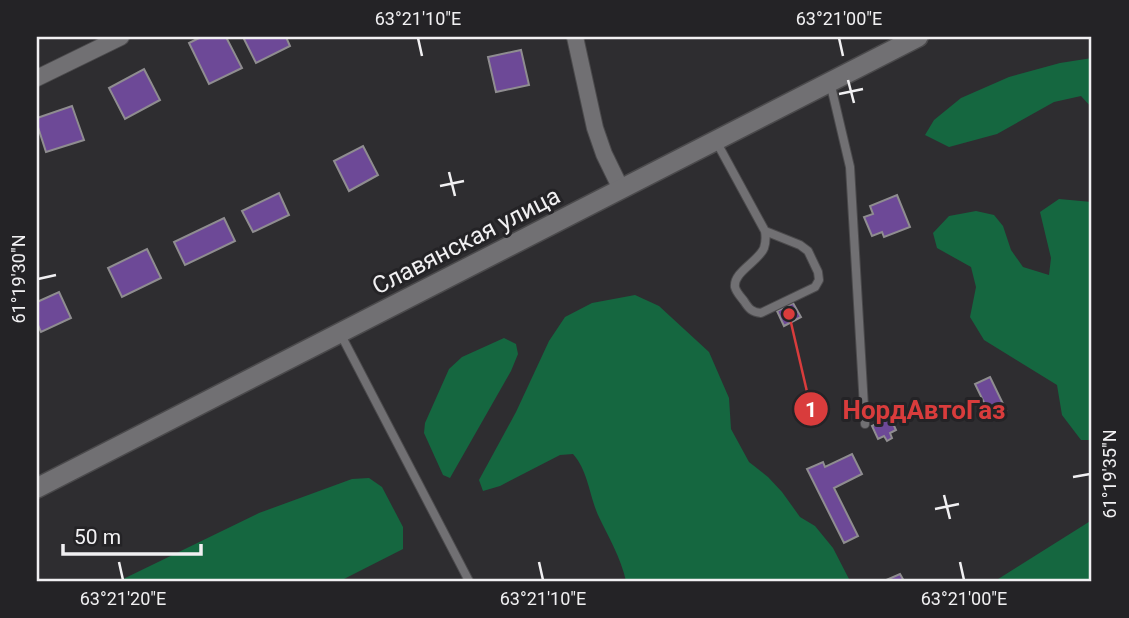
<svg xmlns="http://www.w3.org/2000/svg" width="1129" height="618" font-family="Roboto,sans-serif">
  <style>
    .forest { fill: #156740 }
    .building { fill: #6d4997; stroke: #8f8d90; stroke-width: 2 }
    .lines { fill: none; stroke-linecap: round; stroke-linejoin: round }
    .service-casing { stroke: #4b4a4c; stroke-width: 10 }
    .minor-casing { stroke: #4b4a4c; stroke-width: 18 }
    .tertiary-casing { stroke: #4b4a4c; stroke-width: 22 }
    .service { stroke: #717073; stroke-width: 8 }
    .minor { stroke: #717073; stroke-width: 16 }
    .tertiary { stroke: #717073; stroke-width: 19 }
    .ticks { fill: none; stroke: #f1f0f2; stroke-width: 2.5 }
    .labels { text-anchor: middle; dominant-baseline: central; stroke-width: 6; stroke-linejoin: round; paint-order: stroke }
    .street-label { font-size: 24px; fill: #f1f0f2; stroke: #242326 }
    .leader { fill: none; stroke: #d93c3c; stroke-width: 2.5 }
    .callout-dot { fill: #d93c3c; stroke: #242326; stroke-width: 2.5 }
    .mark-label { font-size: 21px; text-anchor: middle; font-weight: bold; fill: #fff }
    .callout-label { font-size: 26px; text-anchor: middle; font-weight: bold; fill: #d93c3c; stroke: #242326; stroke-width: 6; stroke-linejoin: round; paint-order: stroke }
    .neatline { fill: none; stroke: #f1f0f2; stroke-width: 2.5 }
    .ticks-label { font-size: 18px; text-anchor: middle; fill: #f1f0f2 }
  </style>
  <rect width="100%" height="100%" fill="#2e2d30"/>
  <path class="forest" d="M1092,58V108L1081,96L1054,102L997,134L949,147L925,135L934,120L961,98L1009,77L1060,63Z
    M1059,199L1092,202V440H1081L1062,415L1057,385L984,340L970,317L976,287L971,267L937,248L933,233L949,216L976,211L994,215L1003,226L1011,250L1023,267L1049,275L1051,258L1040,212Z
    M635,295L659,306L709,352L729,398L731,429L749,462L768,477L782,492L800,517L815,526L833,548L850,581H626C621,558 608,536 598,515C589,494 588,471 573,454L560,455L500,486L483,491L479,480L516,412L549,341L565,317L592,303Z
    M504,338L516,344L518,354L511,371L450,478L443,475L424,433L425,423L449,369L462,357Z
    M369,478L382,487L403,527V549L340,581H119L259,513L352,479Z
    M1092,520V581H995Z"/>
  <path class="building" d="M201,37H226L242,68L209,84L189,43Z
    M243,37H286L290,46L256,63Z
    M521,50L529,85L496,92L488,57Z
    M144,69L160,100L125,119L109,88Z
    M72,106L84,140L46,152L37,124V118Z
    M363,146L378,175L349,191L334,161Z
    M279,193L289,215L253,232L242,211Z
    M897,195L910,227L884,237L882,232L872,236L864,217L873,214L870,206Z
    M224,218L235,241L185,265L174,242Z
    M147,249L161,278L122,297L108,268Z
    M59,292L71,318L41,332L37,323V302Z
    M793,303L801,317L784,326L777,311Z
    M990,377L1006,410L991,417L975,384Z
    M890,417L896,430L890,433L892,438L887,441L884,436L878,439L872,426Z
    M852,454L862,474L834,488L858,536L844,543L807,469L823,462L825,467Z
    M900,574L904,581H884Z"/>
  <g class="lines">
    <g class="service-casing">
      <path id="service" d="M830,82L850,167L865,424
        M716,141L765,231C766,237 766,242 764,248C759,261 733,272 735,287C736,292 741,297 744,301C749,309 752,312 761,313L815,287L819,280L818,272L808,251L800,245L765,231
        M340,333L469,581"/>
    </g>
    <g class="minor-casing">
      <path id="minor" d="M575,37L595,128L604,154L621,189
        M37,78L121,37"/>
    </g>
    <g class="tertiary-casing">
      <path id="tertiary" d="M37,488L918,37"/>
    </g>
    <use href="#service" class="service"/>
    <use href="#minor" class="minor"/>
    <use href="#tertiary" class="tertiary"/>
  </g>
  <path class="ticks" d="M418,38L422,56M839,38L843,56M848,80L854,103M839,94L863,89M449,172L455,196M440,186L464,181M38,279L56,275M1073,477L1090,474M944,495L950,519M935,509L959,504M119,562L123,580M539,562L543,580M960,562L964,580"/>
  <g class="labels">
    <g class="street-label">
      <text transform="translate(466 241) rotate(-27)">Славянская улица</text>
    </g>
  </g>
  <path class="leader" d="M789 314L811 409"/>
  <g class="callout-dot">
    <circle cx="789" cy="314" r="7"/>
    <circle cx="811" cy="409" r="18"/>
  </g>
  <g class="mark-label">
    <text x="811" y="417">1</text>
  </g>
  <g class="callout-label">
    <text x="924" y="419">НордАвтоГаз</text>
  </g>
  <rect width="1129" height="618" fill="none" stroke="#242326" stroke-width="77"/>
  <path d="M63 544v10h138v-10" fill="none" stroke="#f1f0f2" stroke-width="3.5"/>
  <text x="74" y="544" font-size="21" fill="#f1f0f2" stroke="#242326" stroke-width="5" paint-order="stroke">50 m</text>
  <rect x="38" y="38" width="1052" height="542" class="neatline"/>
  <g class="ticks-label">
    <text x="418" y="25">63°21'10"E</text>
    <text x="839" y="25">63°21'00"E</text>
    <text transform="translate(19 279) rotate(-90)" y="6">61°19'30"N</text>
    <text transform="translate(1110 474) rotate(-90)" y="6">61°19'35"N</text>
    <text x="123" y="605">63°21'20"E</text>
    <text x="543" y="605">63°21'10"E</text>
    <text x="964" y="605">63°21'00"E</text>
  </g>
</svg>
